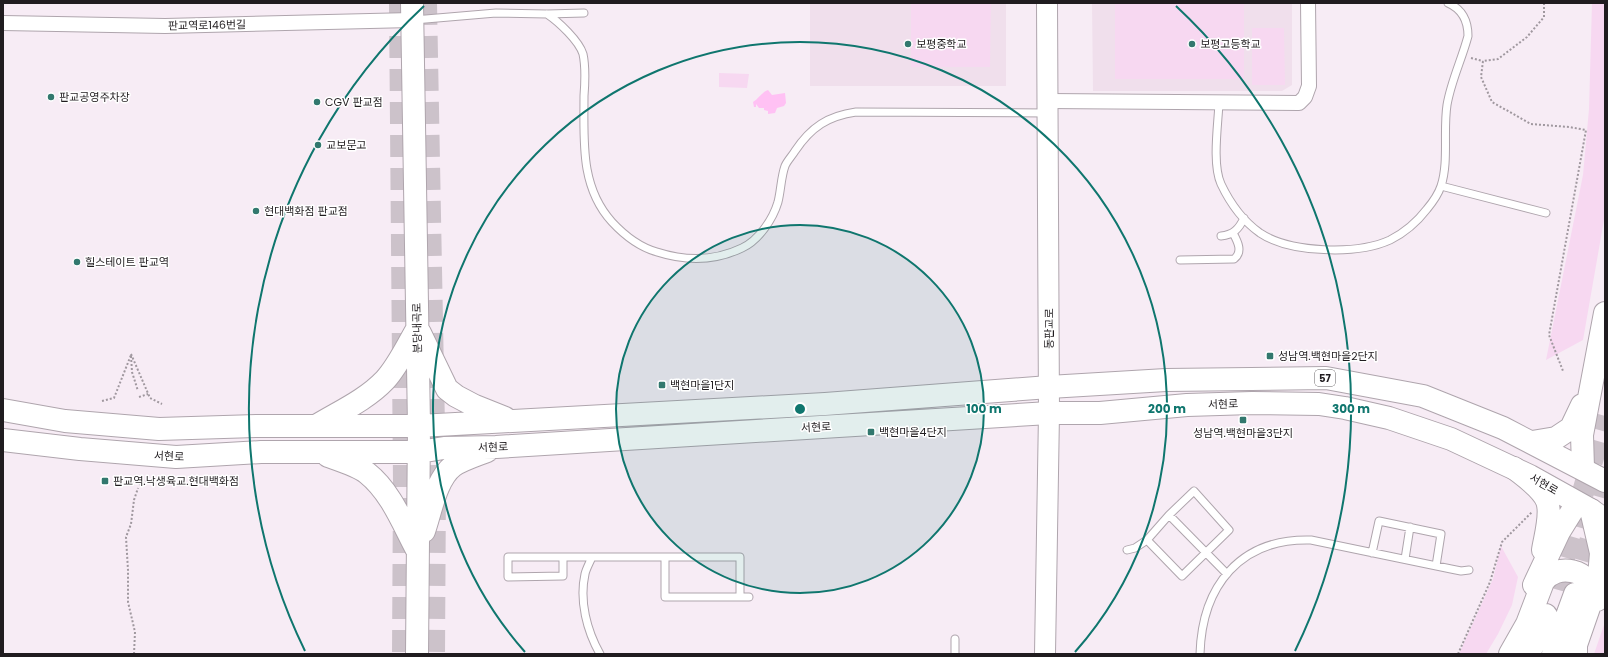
<svg xmlns="http://www.w3.org/2000/svg" width="1608" height="657" font-family="Poppins,'Noto Sans KR',sans-serif">
  <style>
    .built { fill: #f0dfec }
    .green { fill: #f7d8f1 }
    .water { fill: #ffc1f4 }
    .lines { fill: none; stroke-linecap: round; stroke-linejoin: round }
    .highway-tunnel { stroke: #ccc2ca; stroke-width: 22; stroke-dasharray: 22 11; stroke-linecap: butt }
    .lane-casing { stroke: #afa5ad; stroke-width: 9 }
    .street-casing { stroke: #afa5ad; stroke-width: 16 }
    .secondary-casing { stroke: #afa5ad; stroke-width: 22 }
    .primary-casing { stroke: #afa5ad; stroke-width: 24 }
    .highway-casing { stroke: #afa5ad; stroke-width: 24 }
    .path { stroke: #a0989f; stroke-width: 2; stroke-dasharray: 2 2; stroke-linecap: butt }
    .lane { stroke: #fff; stroke-width: 7 }
    .street { stroke: #fff; stroke-width: 14 }
    .secondary { stroke: #fff; stroke-width: 20 }
    .primary { stroke: #fff; stroke-width: 22 }
    .highway { stroke: #fff; stroke-width: 22 }
    .ring { fill: none; stroke: #0f766e; stroke-width: 2 }
    .poi-dot { fill: #32786e; stroke: #fff; stroke-width: 1.5 }
    .labels { text-anchor: middle; dominant-baseline: central; stroke-width: 3; stroke-linejoin: round; paint-order: stroke }
    .shield { fill: #fff; stroke: #636062; stroke-width: 1 }
    .shield-label { font-size: 10px; font-weight: bold; fill: #201c1f }
    .street-label { font-size: 11px; fill: #201c1f; stroke: #fff }
    .poi-label { font-size: 11px; fill: #201c1f; stroke: #fff; text-anchor: start }
    .centre { fill: #0f766e; stroke: #fff; stroke-width: 2 }
    .ring-label { font-size: 12px; text-anchor: middle; font-weight: bold; fill: #0f766e; stroke: #fff; stroke-width: 3; stroke-linejoin: round; paint-order: stroke }
  </style>
  <rect width="100%" height="100%" fill="#f7ecf5"/>
  <path class="built" d="M810,3H1006V86H810Z
    M1092,3H1292V85L1282,91H1093Z"/>
  <path class="green" d="M911,3H991L990,67H911Z
    M1115,3H1244V79H1115Z
    M1592,3H1605V214L1583,340L1546,360L1583,175L1589,109Z
    M1252,28H1284L1285,85H1252Z
    M719,73L749,74L747,88L719,87Z
    M1501,546L1518,577L1512,605L1498,634L1486,654H1459L1493,579Z
    M1605,622V654H1594Z"/>
  <path class="water" d="M768,90L772,95L785,93L786,103L784,106L777,108L775,113L768,114V111L764,110V108H759L756,104V107H754L753,102C759,98 762,92 768,90Z"/>
  <g class="lines">
    <path class="highway-tunnel" d="M400,3L404,483L403,654
      M426,3L435,481L434,654
      M1555,589L1605,416
      M1575,593L1605,491"/>
    <g class="lane-casing">
      <path id="lane" d="M547,14C559,22 579,41 583,54C586,68 585,83 584,96C584,141 580,187 612,222C625,236 639,247 657,252C685,261 715,261 742,248C759,240 773,219 778,202C781,190 781,177 785,166C787,161 792,156 795,151C811,127 828,116 856,112L1046,113
        M414,20L496,13L547,14L584,13
        M1219,103C1218,125 1212,164 1221,184C1230,203 1243,221 1260,233C1290,253 1357,255 1390,240C1404,233 1417,222 1427,209C1432,203 1438,195 1441,186C1449,162 1443,131 1447,105C1451,81 1462,59 1468,36C1468,21 1462,9 1448,3
        M1441,186L1546,213
        M1221,236C1233,235 1239,229 1244,218
        M1180,260L1234,259C1243,252 1238,242 1233,233
        M1169,515L1147,540L1182,576L1229,530L1194,491L1169,515L1227,574
        M1127,550L1135,548L1147,540
        M1372,553L1379,521L1441,534L1436,566
        M563,557V576L508,577V557H740V597H665V558
        M592,557C590,562 586,569 585,574C579,601 587,631 600,654
        M1405,559L1410,527
        M740,597H749
        M955,639V654
        M1200,654C1202,586 1240,538 1311,540L1451,569L1461,571L1469,570"/>
    </g>
    <g class="street-casing">
      <path id="street" d="M3,23L165,26L412,20
        M1048,101L1299,103L1305,97L1309,86L1308,3"/>
    </g>
    <g class="secondary-casing">
      <path id="secondary" d="M1045,654L1049,413L1047,3"/>
    </g>
    <g class="primary-casing">
      <path id="primary" d="M412,3L419,426L417,654
        M420,333L447,389L456,396L475,406L505,418
        M3,410L65,421L159,429L257,426H419L825,404L1049,387L1166,380L1326,378L1423,396L1503,428L1605,481
        M316,426C339,412 366,400 385,380C398,366 407,346 417,329
        M3,440L80,449L176,457L261,452H419L444,448L496,447L1049,413H1100L1187,405L1252,403L1319,404L1345,408L1389,418L1451,439L1530,476L1591,510L1605,520
        M328,456C339,460 358,466 367,473C391,492 403,524 417,550
        M424,531C431,511 436,479 453,466C461,460 477,455 487,451"/>
    </g>
    <g class="highway-casing">
      <path id="highway" d="M1532,442L1556,438L1571,428L1582,405
        M1514,468C1525,477 1542,488 1547,501C1552,514 1545,537 1543,550
        M1583,468L1582,435L1605,313
        M1604,480L1605,479
        M1591,510L1601,553L1597,600
        M1534,585L1559,532L1577,503
        M1510,654L1527,624L1543,582C1556,562 1593,569 1593,596L1576,645V654
        M1529,654L1546,615
        M1553,654L1575,594"/>
    </g>
    <path class="path" d="M1544,3V17L1527,37L1498,59L1483,61L1481,77L1492,102L1531,124L1569,127L1586,130L1549,335L1563,371
      M1471,58L1483,61
      M131,354L150,398L162,404
      M131,356L132,372L138,391
      M139,397L148,394
      M102,401L114,398L131,355
      M139,484L142,485L146,481
      M134,654L135,632L128,602V570L126,537L131,524L134,500L138,488
      M1458,654L1490,582L1502,542L1532,512"/>
    <use href="#lane" class="lane"/>
    <use href="#street" class="street"/>
    <use href="#secondary" class="secondary"/>
    <use href="#primary" class="primary"/>
    <use href="#highway" class="highway"/>
  </g>
  <circle cx="800" cy="409" r="184" fill="#0f766e" fill-opacity=".12"/>
  <g class="ring">
    <circle cx="800" cy="409" r="184"/>
    <path d="M525 652A367 367 0 1 1 1075 652"/>
    <path d="M305 651A551 551 0 0 1 424 6M1176 6A551 551 0 0 1 1295 651"/>
  </g>
  <g class="poi-dot">
    <circle cx="908" cy="44" r="4"/>
    <circle cx="1192" cy="44" r="4"/>
    <circle cx="51" cy="97" r="4"/>
    <circle cx="317" cy="102" r="4"/>
    <circle cx="318" cy="145" r="4"/>
    <circle cx="256" cy="211" r="4"/>
    <circle cx="77" cy="262" r="4"/>
    <rect x="1266" y="352" width="8" height="8" rx="2"/>
    <rect x="658" y="381" width="8" height="8" rx="2"/>
    <rect x="1239" y="416" width="8" height="8" rx="2"/>
    <rect x="867" y="428" width="8" height="8" rx="2"/>
    <rect x="101" y="477" width="8" height="8" rx="2"/>
  </g>
  <g class="labels">
    <rect class="shield" x="1315" y="370" width="20" height="16" rx="3"/>
    <g class="shield-label">
      <text x="1325" y="378">57</text>
    </g>
    <g class="street-label">
      <text transform="translate(207 25) rotate(-1)">판교역로146번길</text>
      <text transform="translate(417 328) rotate(-91)">분당내곡로</text>
      <text transform="translate(1049 329) rotate(-90)">동판교로</text>
      <text transform="translate(1223 404) rotate(-2)">서현로</text>
      <text transform="translate(816 427) rotate(-3)">서현로</text>
      <text transform="translate(493 447) rotate(-2)">서현로</text>
      <text transform="translate(169 456) rotate(2)">서현로</text>
      <text transform="translate(1544 484) rotate(30)">서현로</text>
    </g>
    <g class="poi-label">
      <text x="916" y="44">보평중학교</text>
      <text x="1200" y="44">보평고등학교</text>
      <text x="59" y="97">판교공영주차장</text>
      <text x="325" y="102">CGV 판교점</text>
      <text x="326" y="145">교보문고</text>
      <text x="264" y="211">현대백화점 판교점</text>
      <text x="85" y="262">힐스테이트 판교역</text>
      <text x="1278" y="356">성남역.백현마을2단지</text>
      <text x="670" y="385">백현마을1단지</text>
      <text x="879" y="432">백현마을4단지</text>
      <text x="1243" y="433" text-anchor="middle">성남역.백현마을3단지</text>
      <text x="113" y="481">판교역.낙생육교.현대백화점</text>
    </g>
  </g>
  <circle cx="800" cy="409" r="6" class="centre"/>
  <g class="ring-label">
    <text x="984" y="413">100 m</text>
    <text x="1167" y="413">200 m</text>
    <text x="1351" y="413">300 m</text>
  </g>
  <rect width="1608" height="657" fill="none" stroke="#201c1f" stroke-width="8"/>
</svg>
